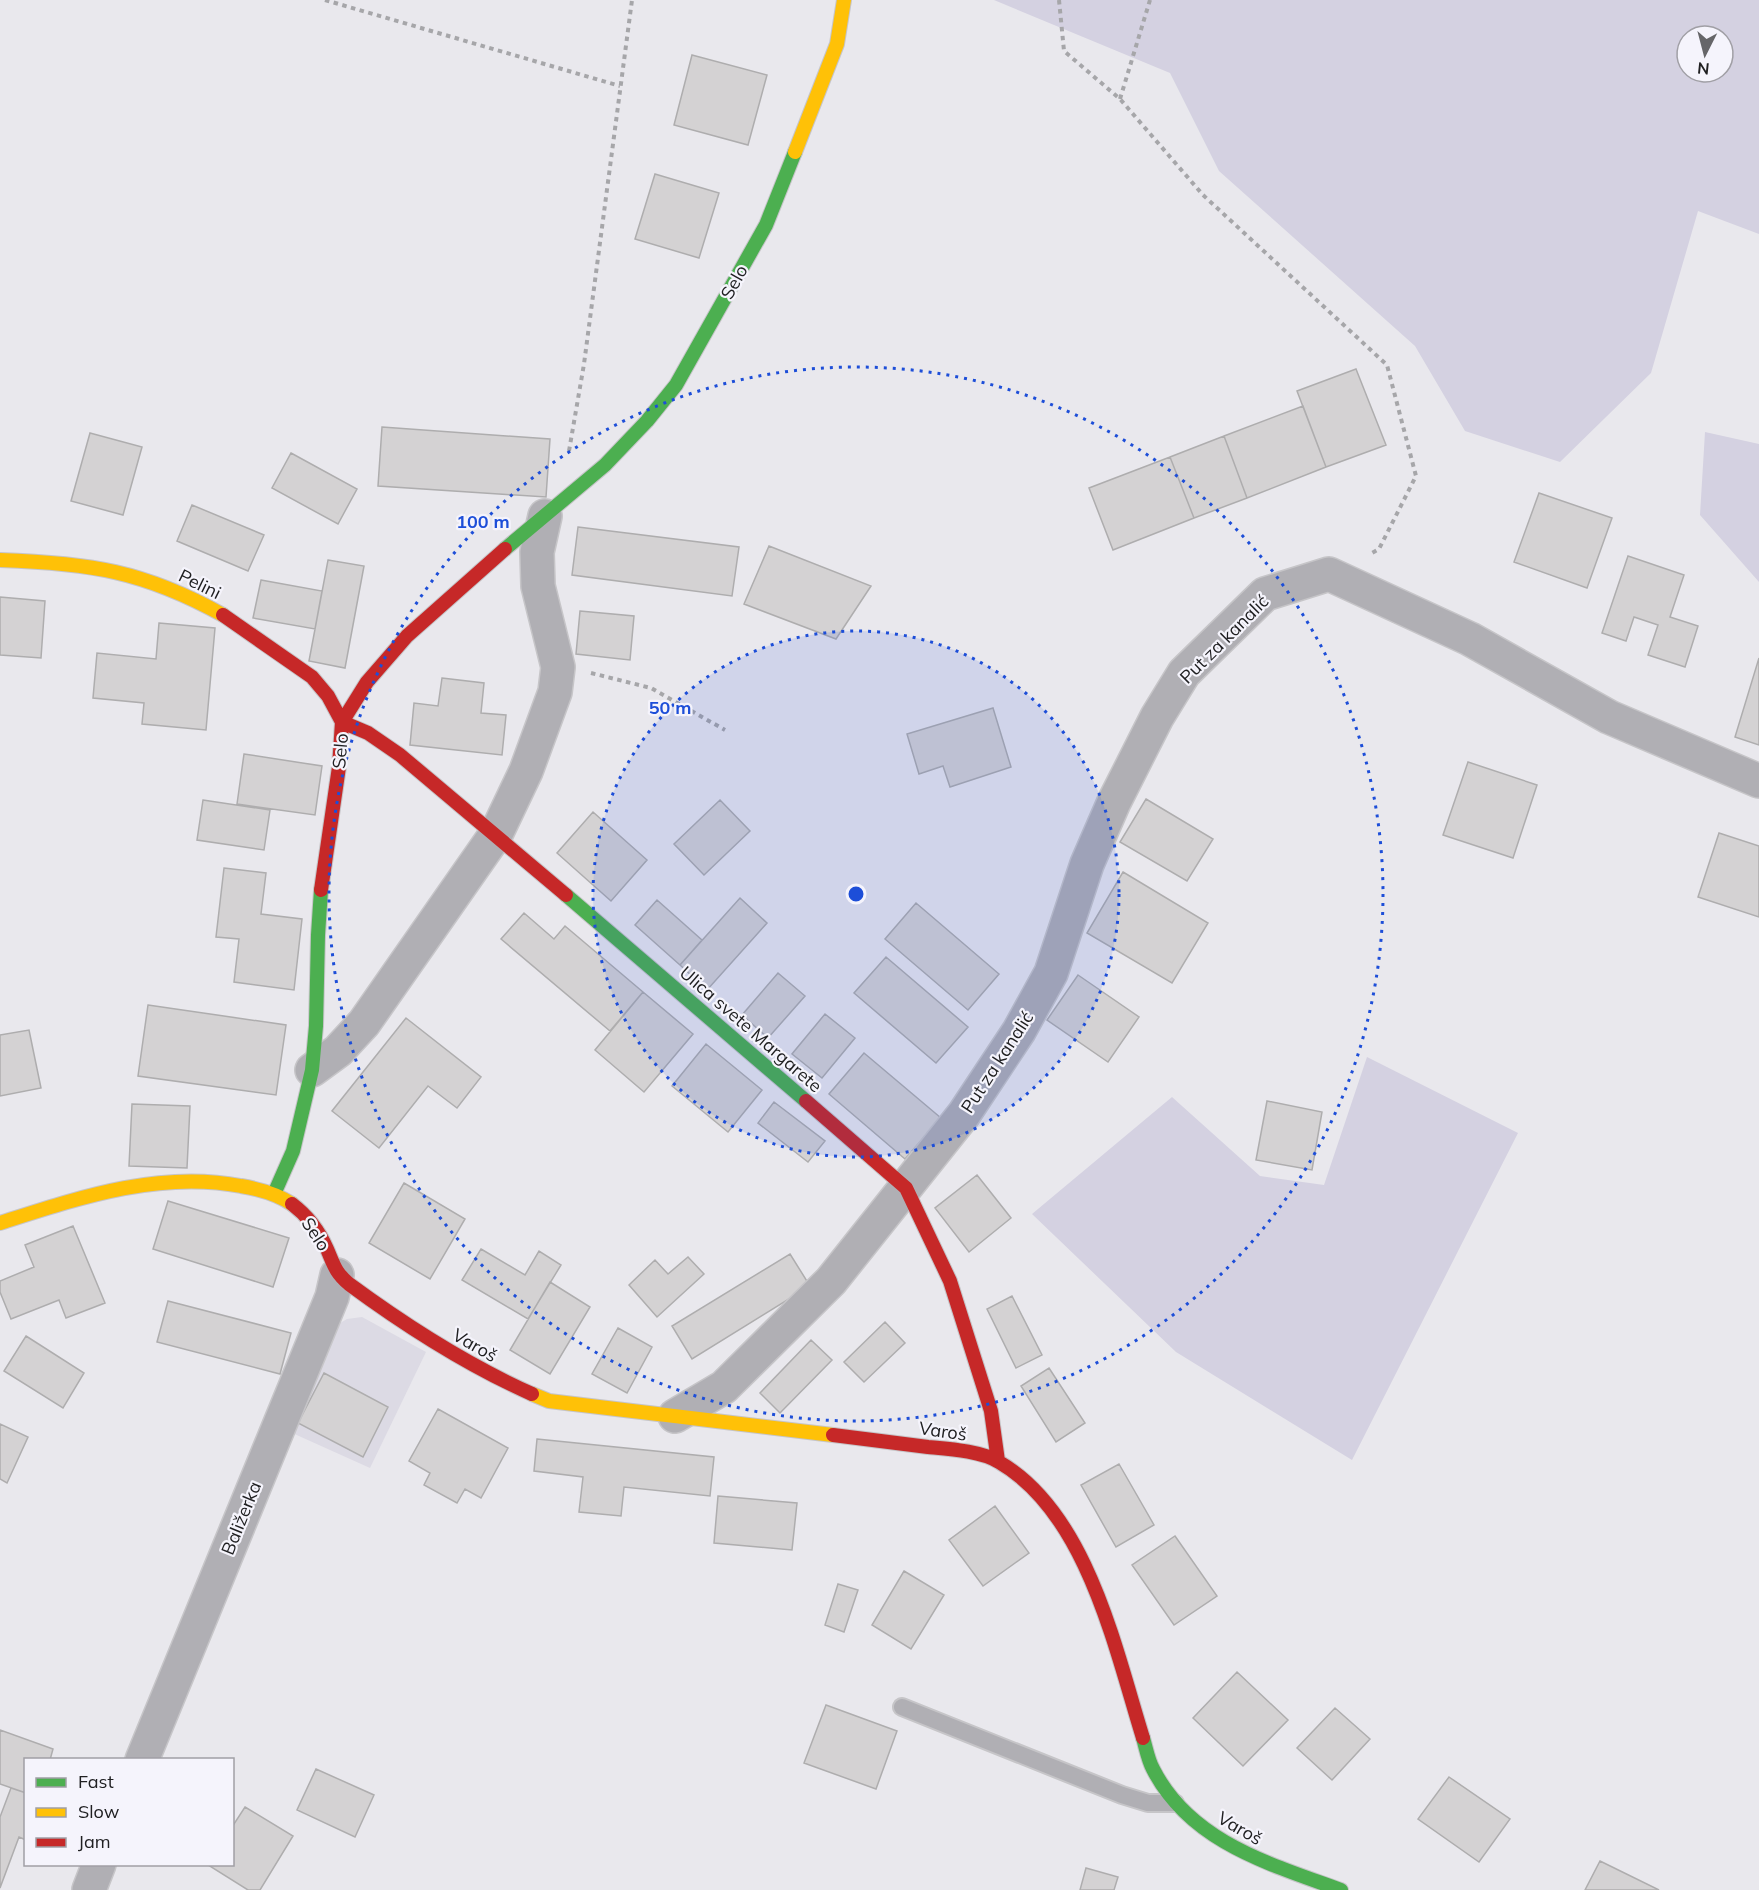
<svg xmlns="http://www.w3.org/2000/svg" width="1759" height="1890" font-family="Mulish,sans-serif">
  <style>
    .built { fill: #dcdae4 }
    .green { fill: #d4d1e1; fill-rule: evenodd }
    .building { fill: #d4d2d3; stroke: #aeadae; stroke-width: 1.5 }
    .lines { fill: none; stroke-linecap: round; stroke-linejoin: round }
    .lane-casing { stroke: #c6c5c8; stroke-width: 20 }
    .street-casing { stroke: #c6c5c8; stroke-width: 36 }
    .fast-casing { stroke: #c6c5c8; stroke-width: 16 }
    .slow-casing { stroke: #c6c5c8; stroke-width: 16 }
    .jam-casing { stroke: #c6c5c8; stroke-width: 16 }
    .path { stroke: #a6a6a9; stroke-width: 4; stroke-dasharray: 4.5 4.5; stroke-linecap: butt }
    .lane { stroke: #b0afb4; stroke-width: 16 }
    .street { stroke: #b0afb4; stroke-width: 33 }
    .fast { stroke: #4caf50; stroke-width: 14 }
    .slow { stroke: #ffc107; stroke-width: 14 }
    .jam { stroke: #c62828; stroke-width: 14 }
    .ring { fill: none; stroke: #1d4ed8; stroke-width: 3; stroke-dasharray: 3 6 }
    .labels { text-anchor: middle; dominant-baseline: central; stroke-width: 4.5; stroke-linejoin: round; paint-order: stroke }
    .street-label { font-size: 18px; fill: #202022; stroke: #f5f4fc }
    .centre { fill: #1d4ed8; stroke: #f5f4fc; stroke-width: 3 }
    .ring-label { font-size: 18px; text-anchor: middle; font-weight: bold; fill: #1d4ed8; stroke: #f5f4fc; stroke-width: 4.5; stroke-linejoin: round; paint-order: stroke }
  </style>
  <rect width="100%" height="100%" fill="#e9e8ed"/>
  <path class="built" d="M362,1317L426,1352L370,1468L290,1432L335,1326L347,1319Z"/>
  <path class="green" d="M994,0H1759V234L1698,211L1651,373L1560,462L1465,431L1415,346L1219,171L1170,73ZM1687,36H1723V72H1687Z
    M1705,432L1759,444V582L1700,515Z
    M1367,1057L1518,1133L1352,1460L1176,1352L1032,1214L1172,1097L1260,1176L1324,1185Z"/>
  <path class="building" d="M692,55L767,75L748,145L674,125Z
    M655,174L719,193L699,258L635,239Z
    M1356,369L1386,445L1326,467L1297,391Z
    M1303,406L1326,467L1247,498L1224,436Z
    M382,427L550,439L546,497L378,486Z
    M90,433L142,447L123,515L71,501Z
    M1224,436L1247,498L1194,518L1170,457Z
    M291,453L357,489L338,524L272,488Z
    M1170,457L1194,518L1113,550L1089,488Z
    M1539,493L1612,518L1587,588L1514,562Z
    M192,505L264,535L248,571L177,541Z
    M578,527L739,547L732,596L572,575Z
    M769,546L871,586L836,639L744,604Z
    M1628,556L1684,575L1670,617L1698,626L1685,667L1648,655L1658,625L1634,617L1626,641L1602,633Z
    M328,560L364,566L345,668L309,661Z
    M261,580L322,591L315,629L253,618Z
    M0,597L45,601L41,658L0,655Z
    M580,611L634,616L630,660L576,654Z
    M159,623L215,628L206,730L142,724L144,703L93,698L97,653L156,659Z
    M1759,658V745L1735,737Z
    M442,678L484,683L481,713L506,715L502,755L410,745L414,703L438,706Z
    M993,708L1011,767L950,787L943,766L919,774L907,734Z
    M244,754L322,766L315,815L237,804Z
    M1468,762L1537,785L1513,858L1443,835Z
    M1146,799L1213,839L1187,881L1120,842Z
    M203,800L270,810L264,850L197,840Z
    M720,800L750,831L704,875L674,844Z
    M593,812L647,860L611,901L557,853Z
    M1719,833L1759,846V917L1698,897Z
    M224,868L266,873L261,914L302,919L294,990L234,982L239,939L216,937Z
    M1123,872L1208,923L1172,983L1087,933Z
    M740,898L767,923L707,990L680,965Z
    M657,900L702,940L680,965L635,925Z
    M916,903L999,974L968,1010L885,939Z
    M524,913L554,939L565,926L643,992L610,1031L501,939Z
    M886,957L968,1027L936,1063L854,993Z
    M778,973L805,996L768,1038L742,1015Z
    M1078,975L1139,1017L1108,1062L1047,1020Z
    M643,992L693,1034L644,1092L595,1050Z
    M148,1005L286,1025L276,1095L138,1076Z
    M825,1014L855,1038L822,1078L792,1054Z
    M406,1018L481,1077L457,1108L428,1086L379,1148L332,1111Z
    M29,1030L41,1088L0,1096V1035Z
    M706,1044L762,1090L728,1132L672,1086Z
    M864,1053L941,1118L905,1159L829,1094Z
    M1267,1101L1322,1112L1312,1170L1256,1160Z
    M774,1102L825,1141L808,1162L758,1123Z
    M132,1104L190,1106L187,1168L129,1166Z
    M977,1175L1011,1218L969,1252L935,1208Z
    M404,1183L465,1219L430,1279L369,1243Z
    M168,1201L289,1238L273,1287L153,1249Z
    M73,1226L105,1303L66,1318L59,1300L11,1319L0,1292V1281L34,1267L25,1245Z
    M481,1249L525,1275L539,1251L561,1265L528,1319L462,1280Z
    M790,1254L810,1286L692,1359L672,1326Z
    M688,1257L704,1274L657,1317L629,1285L655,1260L668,1274Z
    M550,1282L590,1307L550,1374L510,1350Z
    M1012,1296L1042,1355L1016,1368L987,1309Z
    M168,1301L291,1333L280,1374L157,1342Z
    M885,1322L905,1343L864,1382L844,1362Z
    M618,1328L652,1347L627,1393L592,1374Z
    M26,1336L84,1373L63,1408L4,1371Z
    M811,1340L832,1360L780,1413L760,1393Z
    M1049,1368L1085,1423L1056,1442L1021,1386Z
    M324,1373L388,1407L363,1457L298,1423Z
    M438,1409L508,1448L481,1498L465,1489L457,1503L424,1485L430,1473L409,1461Z
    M0,1424L28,1437L7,1483L0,1479Z
    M537,1439L714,1457L710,1496L624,1487L621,1516L579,1512L583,1477L534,1471Z
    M1119,1464L1154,1525L1116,1547L1081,1485Z
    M718,1496L797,1503L792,1550L714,1543Z
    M995,1506L1029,1553L983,1586L949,1540Z
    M1175,1536L1217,1596L1174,1625L1132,1565Z
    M904,1571L944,1595L911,1649L872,1625Z
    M838,1584L858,1590L844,1632L825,1625Z
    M1237,1672L1288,1720L1243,1766L1193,1718Z
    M826,1705L897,1731L876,1789L804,1763Z
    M1335,1708L1370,1739L1332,1780L1297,1748Z
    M0,1730L53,1749L50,1760H26V1793L0,1784Z
    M316,1769L374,1795L355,1837L297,1810Z
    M1449,1777L1510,1819L1479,1862L1418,1819Z
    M11,1788L26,1793V1840L19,1837L0,1888V1817Z
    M245,1807L293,1836L260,1890H248L208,1865L232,1864V1827Z
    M1600,1861L1659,1890H1585Z
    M1086,1868L1118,1877L1114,1890H1080Z"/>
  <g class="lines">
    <g class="lane-casing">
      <path id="lane" d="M902,1707L1122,1795L1148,1803H1175"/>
    </g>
    <g class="street-casing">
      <path id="street" d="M312,1070L338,1051L364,1023L496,834L526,771L555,692L558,667L538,586L537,552L545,516
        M675,1416L724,1387L831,1281L964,1114L1019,1031L1051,973L1087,864L1114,802L1157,717L1184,673L1265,594L1329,574L1470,639L1609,717L1759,781
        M142,1760L323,1319L332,1297L337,1275
        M89,1890L99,1864"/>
    </g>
    <g class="fast-casing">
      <path id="fast" d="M505,549L605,465L647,421L676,385L766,225L795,152
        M566,895L806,1101
        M274,1194L293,1151L312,1070L316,1026L318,935L321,890
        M1143,1738C1146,1748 1148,1760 1153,1769C1190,1842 1270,1864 1341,1890"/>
    </g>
    <g class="slow-casing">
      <path id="slow" d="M795,152L837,44L844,0
        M0,560C89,563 144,571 223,615
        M0,1223C78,1198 159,1170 241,1186C259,1189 277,1194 292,1204
        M532,1394L549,1401L833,1435"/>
    </g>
    <g class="jam-casing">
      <path id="jam" d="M223,615L312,677L328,696L342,722
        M342,722L368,733L400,755L566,895
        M321,890L339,767L342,722L367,682L407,636L505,549
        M806,1101L906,1188L950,1281L991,1411L998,1461
        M292,1204C308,1216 319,1231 327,1249C334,1265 335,1272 349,1284C406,1326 467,1365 532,1394
        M833,1435C865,1439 897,1443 928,1447C949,1449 981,1451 999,1462C1087,1513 1115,1648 1143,1738"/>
    </g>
    <path class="path" d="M325,0L620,86
      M1059,0L1064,51L1120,99L1203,195L1387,365L1416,476L1379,549L1370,554
      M1120,99L1150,0
      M569,451L584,364L632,0
      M591,673L651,688L725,730"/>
    <use href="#lane" class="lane"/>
    <use href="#street" class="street"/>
    <use href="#fast" class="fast"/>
    <use href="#slow" class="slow"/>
    <use href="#jam" class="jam"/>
  </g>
  <circle cx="856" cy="894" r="263" fill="#1d4ed8" fill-opacity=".12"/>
  <g class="ring">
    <circle cx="856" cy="894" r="263"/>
    <circle cx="856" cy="894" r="527"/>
  </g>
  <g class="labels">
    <g class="street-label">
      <text transform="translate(734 282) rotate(-61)">Selo</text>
      <text transform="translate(200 584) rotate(26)">Pelini</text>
      <text transform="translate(1224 639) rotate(-45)">Put za kanalić</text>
      <text transform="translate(340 751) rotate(-85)">Selo</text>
      <text transform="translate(751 1029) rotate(41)">Ulica svete Margarete</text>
      <text transform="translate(997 1062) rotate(-57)">Put za kanalić</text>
      <text transform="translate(316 1234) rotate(57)">Selo</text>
      <text transform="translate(475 1345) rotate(30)">Varoš</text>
      <text transform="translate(943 1431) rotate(8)">Varoš</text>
      <text transform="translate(241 1518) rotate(-68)">Baližerka</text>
      <text transform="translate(1240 1828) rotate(30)">Varoš</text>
    </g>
  </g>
  <circle cx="856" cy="894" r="9" class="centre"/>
  <g class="ring-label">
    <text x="483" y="528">100 m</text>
    <text x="670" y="714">50 m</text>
  </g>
  <rect x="24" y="1758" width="210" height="108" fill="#f5f4fc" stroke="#a09fa5" stroke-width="1.5"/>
  <rect x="36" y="1778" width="30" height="9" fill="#4caf50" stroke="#a09fa5" stroke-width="1.5"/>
  <text x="78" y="1788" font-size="18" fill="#202022">Fast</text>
  <rect x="36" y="1808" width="30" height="9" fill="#ffc107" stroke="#a09fa5" stroke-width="1.5"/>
  <text x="78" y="1818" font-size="18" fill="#202022">Slow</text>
  <rect x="36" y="1838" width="30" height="9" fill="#c62828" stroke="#a09fa5" stroke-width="1.5"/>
  <text x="78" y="1848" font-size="18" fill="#202022">Jam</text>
  <g transform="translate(1705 54) rotate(186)"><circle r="28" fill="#f5f4fc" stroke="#a09fa5" stroke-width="1.5"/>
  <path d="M0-4.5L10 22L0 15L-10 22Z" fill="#666669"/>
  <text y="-9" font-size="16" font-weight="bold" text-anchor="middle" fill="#202022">N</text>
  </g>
</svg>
